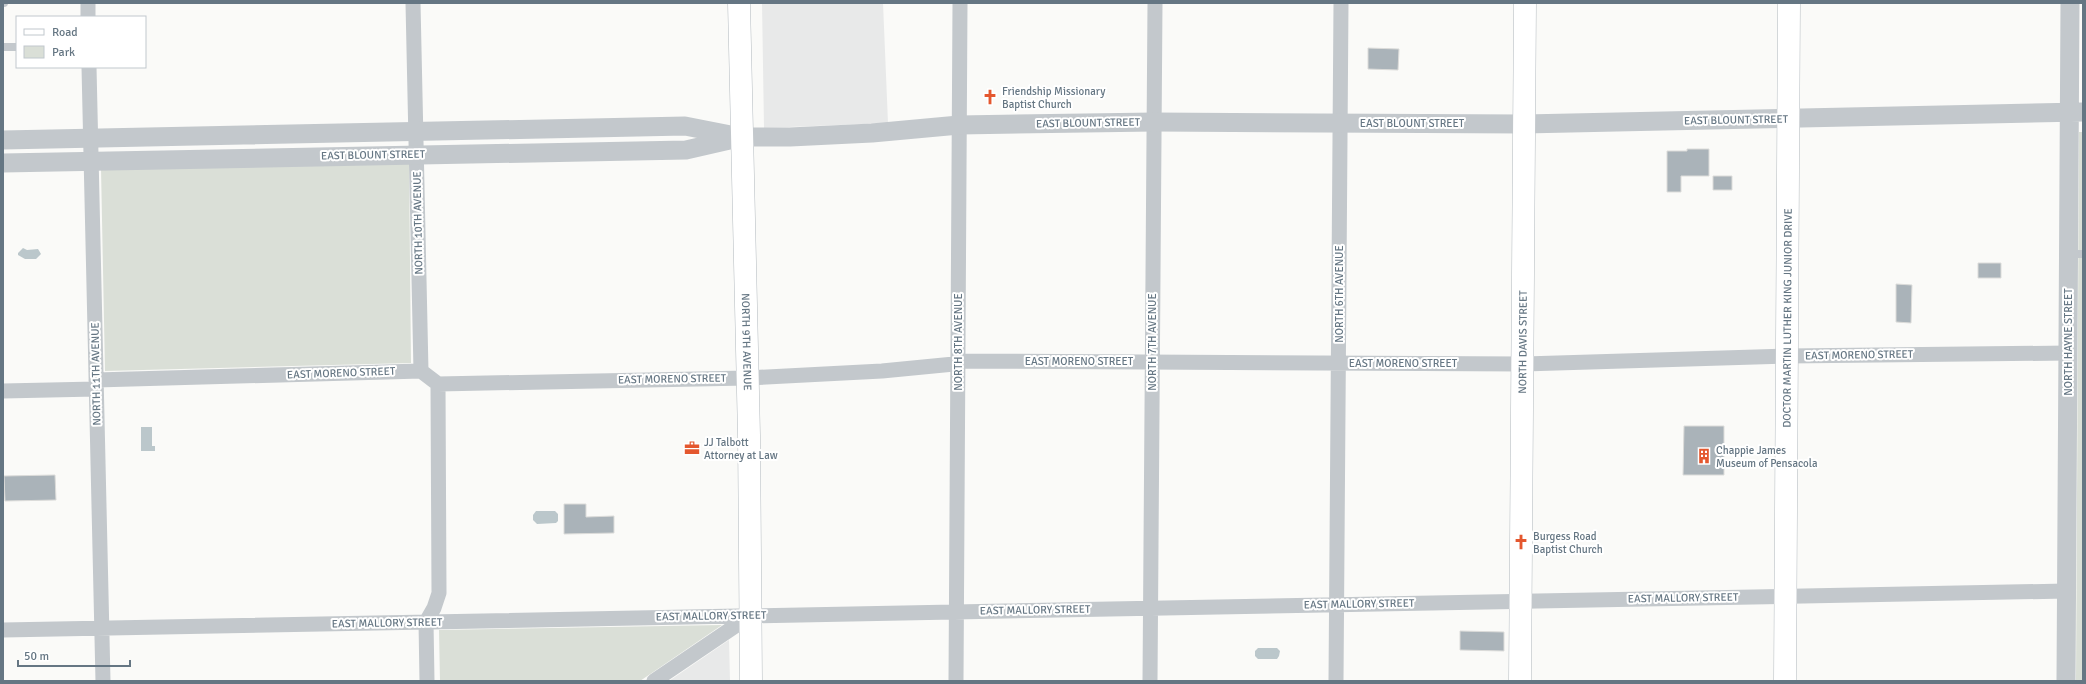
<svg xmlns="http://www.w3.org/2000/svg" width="2086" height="684" font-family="Signika,sans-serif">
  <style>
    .built { fill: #e8e9e9 }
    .green { fill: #dadfd7 }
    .water { fill: #bbc7cb }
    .building { fill: #aab3b9; stroke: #dcdcda }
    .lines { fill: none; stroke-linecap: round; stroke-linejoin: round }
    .secondary-casing { stroke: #b3babf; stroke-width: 23 }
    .service { stroke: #c3c8cc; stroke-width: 8 }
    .minor { stroke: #c3c8cc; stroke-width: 15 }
    .tertiary { stroke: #c3c8cc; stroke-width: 19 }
    .secondary { stroke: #fff; stroke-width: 22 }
    .labels { text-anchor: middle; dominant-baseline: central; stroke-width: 4; stroke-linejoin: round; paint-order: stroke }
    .poi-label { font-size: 11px; fill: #657683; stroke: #fff; text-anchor: start }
    .street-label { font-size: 11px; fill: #657683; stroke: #fff }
  </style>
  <rect width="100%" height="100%" fill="#fafaf8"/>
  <path class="built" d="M762,3H883L888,123L764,128Z
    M729,640L730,681H669Z"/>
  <path class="green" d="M2079,132H2083V681H2076Z
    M409,162L411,363L105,371L101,168Z
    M722,625L640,681H440L439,630Z"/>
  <path class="water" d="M23,248L27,250L38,249L41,254L36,259H25L18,255V253Z
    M141,427H152V446H155V451H141Z
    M536,511H555L558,514V521L556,523L537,524L533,520V515Z
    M1258,648H1277L1280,651L1279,656L1277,659H1258L1255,656V651Z"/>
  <path class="building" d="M1368,48L1399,49L1398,70L1368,69Z
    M1687,149H1709V176H1681V192H1667V151H1687Z
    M1713,176H1732V190H1713Z
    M1978,263H2001V278H1978Z
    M1896,284L1912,285L1911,323L1896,322Z
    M1684,426H1724V475H1683Z
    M55,475L56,500L5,501L4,476Z
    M564,504H586V517L614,516V533L564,534Z
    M1460,631L1504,632V651L1460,650Z"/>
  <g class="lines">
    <g class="secondary-casing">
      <g id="secondary">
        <path id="s1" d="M739,3L749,435L751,681"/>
        <path id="s2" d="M1520,681L1525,3"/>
        <path id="s3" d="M1785,681L1789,3"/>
      </g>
    </g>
    <path class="service" d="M3,3H4
      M3,47H17
      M2069,254H2083"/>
    <path class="minor" d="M88,3V17
      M413,3L421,371
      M89,67L103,681
      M96,380L421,371L438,384L747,378L882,371L954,364L958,361L1522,364L1787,356L2068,353
      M3,391L96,389
      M3,630L2066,591
      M427,681L426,622L434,608L439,593L438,384
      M654,681L750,616
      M956,681L960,3
      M1150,681L1155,3
      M1336,681L1341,3"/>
    <path class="tertiary" d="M3,140L685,126L741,137H790L872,133L959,125L1154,122L1524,124L2083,112
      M3,163L686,150L734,139
      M2066,681L2070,3"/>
    <use href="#secondary" class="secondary"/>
  </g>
  <defs>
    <g id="church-bare" transform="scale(1.2)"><path d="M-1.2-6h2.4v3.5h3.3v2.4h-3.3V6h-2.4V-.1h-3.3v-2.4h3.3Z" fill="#e4572e" stroke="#fff" stroke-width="2.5" paint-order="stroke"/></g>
    <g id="office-bare" transform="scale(1.2)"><path d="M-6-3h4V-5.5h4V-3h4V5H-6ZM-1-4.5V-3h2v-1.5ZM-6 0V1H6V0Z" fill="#e4572e" stroke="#fff" stroke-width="2.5" paint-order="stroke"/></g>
    <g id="building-bare" transform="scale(1.2)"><path d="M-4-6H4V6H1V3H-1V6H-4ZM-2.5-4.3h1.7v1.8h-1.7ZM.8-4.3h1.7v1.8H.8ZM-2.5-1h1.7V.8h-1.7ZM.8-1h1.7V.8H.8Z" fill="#e4572e" stroke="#fff" stroke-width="2.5" paint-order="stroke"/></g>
  </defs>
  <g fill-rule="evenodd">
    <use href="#church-bare" x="990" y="97"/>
    <use href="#office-bare" x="692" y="448"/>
    <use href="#building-bare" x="1704" y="456"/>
    <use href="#church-bare" x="1521" y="542"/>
  </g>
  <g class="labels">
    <g class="poi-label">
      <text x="1002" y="91">Friendship Missionary<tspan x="1002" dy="13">Baptist Church</tspan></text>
      <text x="704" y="442">JJ Talbott<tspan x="704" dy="13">Attorney at Law</tspan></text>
      <text x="1716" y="450">Chappie James<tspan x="1716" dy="13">Museum of Pensacola</tspan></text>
      <text x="1533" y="536">Burgess Road<tspan x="1533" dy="13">Baptist Church</tspan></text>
    </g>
    <g class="street-label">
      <text transform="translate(1736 120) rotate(-1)">EAST BLOUNT STREET</text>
      <text transform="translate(1088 123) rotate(-1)">EAST BLOUNT STREET</text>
      <text x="1412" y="123">EAST BLOUNT STREET</text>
      <text transform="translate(373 155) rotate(-1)">EAST BLOUNT STREET</text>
      <text transform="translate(418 223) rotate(-91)">NORTH 10TH AVENUE</text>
      <text transform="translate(1339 294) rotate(-90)">NORTH 6TH AVENUE</text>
      <text stroke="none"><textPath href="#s3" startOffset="363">DOCTOR MARTIN LUTHER KING JUNIOR DRIVE</textPath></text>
      <text stroke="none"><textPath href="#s1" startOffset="339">NORTH 9TH AVENUE</textPath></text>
      <text transform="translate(958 342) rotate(-90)">NORTH 8TH AVENUE</text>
      <text transform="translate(1152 342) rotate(-90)">NORTH 7TH AVENUE</text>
      <text stroke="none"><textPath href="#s2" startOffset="339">NORTH DAVIS STREET</textPath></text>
      <text transform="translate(2068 342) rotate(-90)">NORTH HAYNE STREET</text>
      <text transform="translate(1859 355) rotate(-1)">EAST MORENO STREET</text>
      <text x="1079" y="361">EAST MORENO STREET</text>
      <text x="1403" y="363">EAST MORENO STREET</text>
      <text transform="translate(341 373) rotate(-2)">EAST MORENO STREET</text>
      <text transform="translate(96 374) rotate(-91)">NORTH 11TH AVENUE</text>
      <text transform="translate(672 379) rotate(-1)">EAST MORENO STREET</text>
      <text transform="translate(1683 598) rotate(-1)">EAST MALLORY STREET</text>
      <text transform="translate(1359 604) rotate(-1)">EAST MALLORY STREET</text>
      <text transform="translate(1035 610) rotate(-1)">EAST MALLORY STREET</text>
      <text transform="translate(711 616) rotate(-1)">EAST MALLORY STREET</text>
      <text transform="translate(387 623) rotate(-1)">EAST MALLORY STREET</text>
    </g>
  </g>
  <rect width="2086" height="684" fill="none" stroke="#657683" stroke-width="8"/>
  <rect x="16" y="16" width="130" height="52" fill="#ffffff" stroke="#c1c8cd"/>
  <rect x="24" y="29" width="20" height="6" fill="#ffffff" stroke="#c1c8cd"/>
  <text x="52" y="36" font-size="12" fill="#657683">Road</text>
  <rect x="24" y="46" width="20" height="12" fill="#dadfd7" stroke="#c1c8cd"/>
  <text x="52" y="56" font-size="12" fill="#657683">Park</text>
  <path d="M18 660v6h112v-6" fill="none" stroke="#657683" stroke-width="2"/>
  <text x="24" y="660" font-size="12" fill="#657683" stroke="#ffffff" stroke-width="3" paint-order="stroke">50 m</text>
</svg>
